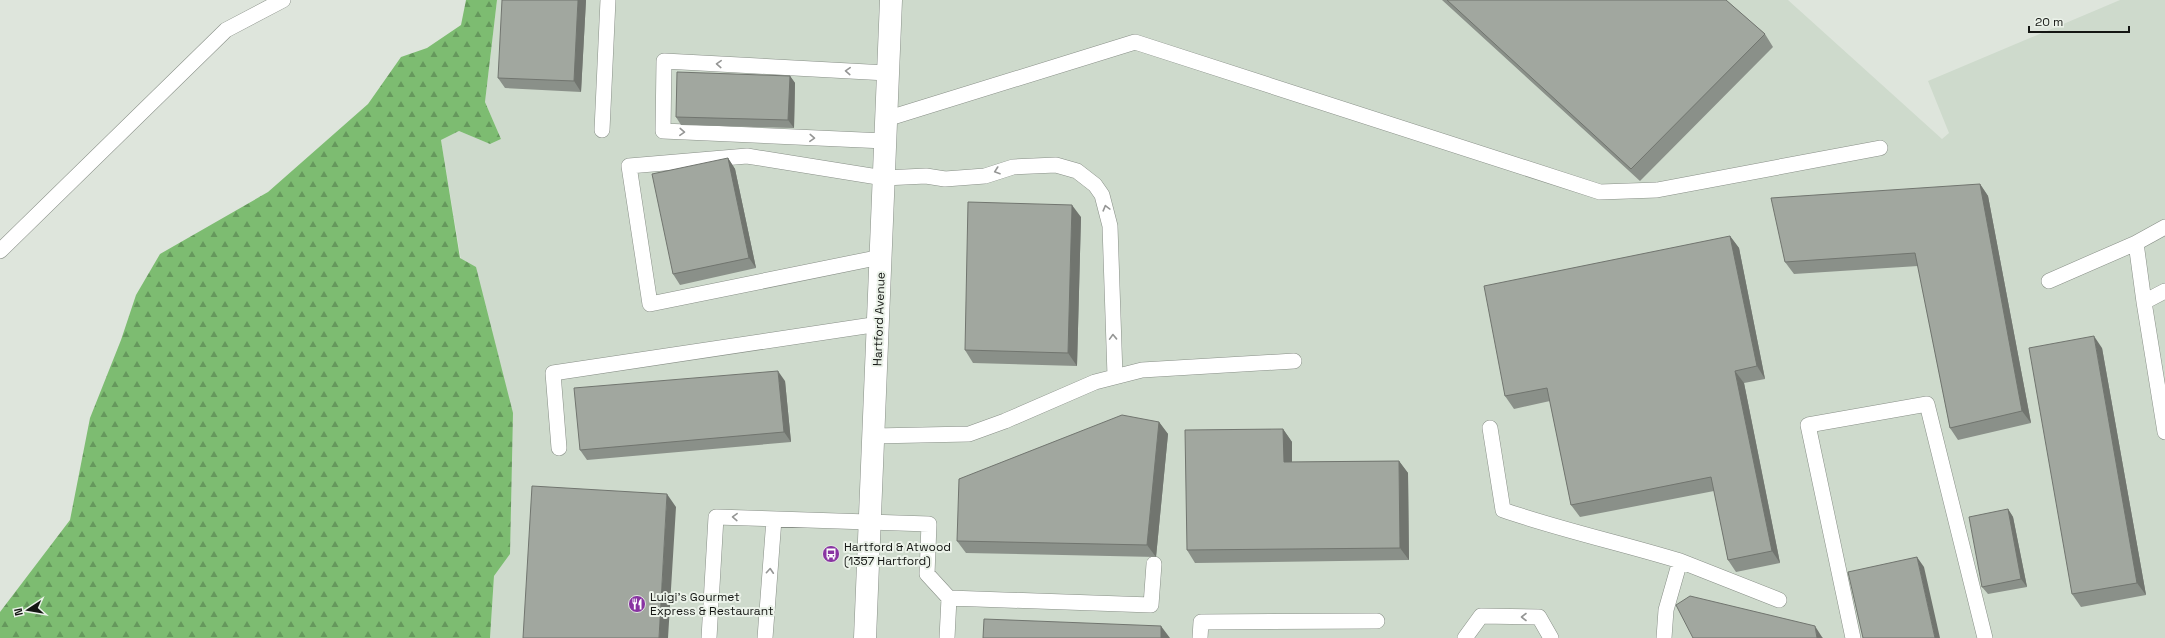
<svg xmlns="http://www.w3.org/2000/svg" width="2165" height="638" font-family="'Space Grotesk',sans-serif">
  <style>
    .built { fill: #cedacc }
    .forest { fill: url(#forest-firs) }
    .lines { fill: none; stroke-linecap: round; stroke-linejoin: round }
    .lane-casing { stroke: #888f87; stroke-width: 16 }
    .secondary-casing { stroke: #888f87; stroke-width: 23 }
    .lane { stroke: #fff; stroke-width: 15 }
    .secondary { stroke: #fff; stroke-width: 22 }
    .wall { fill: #8a9089 }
    .shaded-wall { fill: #71756f }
    .building { fill: #a1a79f; stroke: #71756f }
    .oneway { stroke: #959695 }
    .labels { text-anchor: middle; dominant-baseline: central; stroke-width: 4; stroke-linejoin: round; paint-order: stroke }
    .street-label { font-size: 12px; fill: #141613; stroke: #ebf2e9 }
    .poi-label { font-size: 12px; fill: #141613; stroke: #ebf2e9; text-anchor: start }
  </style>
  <defs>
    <pattern id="forest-firs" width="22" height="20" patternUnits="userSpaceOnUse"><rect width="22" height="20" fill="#7dbc71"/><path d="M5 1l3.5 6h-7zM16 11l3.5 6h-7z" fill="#65985c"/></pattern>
  </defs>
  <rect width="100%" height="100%" fill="#dee5dc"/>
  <path class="built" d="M497,0H1788L1942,139L1949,133L1928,81L2120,0H2165V638H490L494,576L510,554L441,140L459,131L490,144L501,139L485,102Z"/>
  <path class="forest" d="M466,0H497L485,102L501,139L490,144L459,131L441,140L460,258L476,267L513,413L510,554L494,576L490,638H0V612L70,520L90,418L121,340L136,295L160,254L268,192L368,104L401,57L427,48L461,25Z"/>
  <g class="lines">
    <g class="lane-casing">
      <path id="lane" d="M886,119L1135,42L1600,192L1657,190L1880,148
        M602,130L608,0
        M885,141L663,131L664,61L887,73
        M0,251L226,30L283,0
        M881,257L650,304L629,166L747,156L884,178L926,176L945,179L985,176L1013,167L1056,165L1077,171L1095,185L1102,195L1110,226L1115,376
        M2049,281L2136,243
        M2165,291L2144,302L2165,432
        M2144,302L2136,243L2165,227
        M1490,428L1503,510C1561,530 1621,543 1680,561L1666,610L1664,638
        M874,436L969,434L1005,421L1095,382L1142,370L1294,361
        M559,448L553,373L879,324
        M1680,561L1779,600
        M709,638L716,517L929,524L927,574L949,598L1151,605L1154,564
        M765,638L774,519
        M947,638L949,598
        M1200,638L1201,622L1377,621
        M1465,638L1481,616L1539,617L1551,638
        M1853,638L1808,425L1927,404L1985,638"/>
    </g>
    <g class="secondary-casing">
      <path id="secondary" d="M865,638L891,0"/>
    </g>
    <use href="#lane" class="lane"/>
    <use href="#secondary" class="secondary"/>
  </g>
  <path class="wall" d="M586,0L581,92L505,88L498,78Z
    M1442,0H1726L1765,34L1773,47L1640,181Z
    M790,76L795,83L794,128L681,125L676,117Z
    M728,158L735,169L756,268L680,285L673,274Z
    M1980,184L1988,196L2031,423L1958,440L1950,428L1918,266L1794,274L1785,262Z
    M1081,217L1077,366L973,363L965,350Z
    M1730,236L1739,248L1765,379L1744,383L1780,563L1736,572L1728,560L1714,491L1580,517L1571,505L1550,401L1514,409L1505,396Z
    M2102,348L2146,595L2081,607L2072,594Z
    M785,381L791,442L587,460L580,450Z
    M1159,422L1168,434L1156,557L966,553L957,541Z
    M1283,429L1292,442V462L1399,461L1408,473L1409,560L1195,563L1187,550Z
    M2008,509L2013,517L2027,587L1988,594L1982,587Z"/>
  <path class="shaded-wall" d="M578,0H586L581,92L574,81Z
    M790,76L795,83L794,128L788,120Z
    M728,158L735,169L756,268L749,258Z
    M1980,184L1988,196L2031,423L2022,411Z
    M1072,205L1081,217L1077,366L1068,353Z
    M1730,236L1739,248L1765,379L1757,366Z
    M2094,336L2102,348L2146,595L2137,583Z
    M778,371L785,381L791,442L784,432Z
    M1735,371L1744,383L1780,563L1772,551Z
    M1159,422L1168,434L1156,557L1147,545Z
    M1283,429L1292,442V475L1284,462Z
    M1399,461L1408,473L1409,560L1400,548Z
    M667,494L676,507L668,638H659Z
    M2008,509L2013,517L2027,587L2021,579Z
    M1917,557L1924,567L1940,638H1935Z
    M1161,626L1170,638H1161Z
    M1815,626L1822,637L1823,638H1817Z"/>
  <path class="building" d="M502,0H578L574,81L498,78Z
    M1447,0H1726L1765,34L1631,169Z
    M677,72L790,76L788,120L676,117Z
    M728,158L749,258L673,274L652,174Z
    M1980,184L2022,411L1950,428L1915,253L1785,262L1771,198Z
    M968,202L1072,205L1068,353L965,350Z
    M1730,236L1757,366L1735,371L1772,551L1728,560L1711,477L1571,505L1547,388L1505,396L1484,286Z
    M2094,336L2137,583L2072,594L2029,348Z
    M778,371L784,432L580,450L574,388Z
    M1122,415L1159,422L1147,545L957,541L959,479Z
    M1283,429L1284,462L1399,461L1400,548L1187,550L1185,430Z
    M532,486L667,494L659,638H523Z
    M2008,509L2021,579L1982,587L1969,517Z
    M1917,557L1935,638H1863L1848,572Z
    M1690,596L1815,626L1817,638H1693L1676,605Z
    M984,619L1161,626V638H983Z"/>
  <defs><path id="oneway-chevron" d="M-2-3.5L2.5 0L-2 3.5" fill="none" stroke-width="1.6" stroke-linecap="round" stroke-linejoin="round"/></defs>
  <g class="oneway">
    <use href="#oneway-chevron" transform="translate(719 64) rotate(-177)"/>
    <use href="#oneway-chevron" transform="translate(848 71) rotate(-177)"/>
    <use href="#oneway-chevron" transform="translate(682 132) rotate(3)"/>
    <use href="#oneway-chevron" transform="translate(812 138) rotate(3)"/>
    <use href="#oneway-chevron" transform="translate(997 171) rotate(161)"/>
    <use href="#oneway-chevron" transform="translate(1106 208) rotate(-105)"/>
    <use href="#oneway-chevron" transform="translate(1113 337) rotate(-92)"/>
    <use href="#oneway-chevron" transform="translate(735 517) rotate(-178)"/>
    <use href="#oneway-chevron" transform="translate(770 571) rotate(-86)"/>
    <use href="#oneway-chevron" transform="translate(1524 617) rotate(-180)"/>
  </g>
  <defs>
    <g id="bus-disc" transform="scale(0.9)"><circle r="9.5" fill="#8934a2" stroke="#ebf2e9"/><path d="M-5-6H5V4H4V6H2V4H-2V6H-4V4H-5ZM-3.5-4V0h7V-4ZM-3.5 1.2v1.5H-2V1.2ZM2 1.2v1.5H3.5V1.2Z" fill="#fff"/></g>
    <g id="restaurant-disc" transform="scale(0.9)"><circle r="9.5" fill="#8934a2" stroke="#ebf2e9"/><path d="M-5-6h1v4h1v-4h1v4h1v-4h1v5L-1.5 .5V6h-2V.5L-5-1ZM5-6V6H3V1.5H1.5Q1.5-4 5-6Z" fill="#fff"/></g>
  </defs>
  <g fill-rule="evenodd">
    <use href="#bus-disc" x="831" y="554"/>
    <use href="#restaurant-disc" x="637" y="604"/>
  </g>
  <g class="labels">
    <g class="street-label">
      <text transform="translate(879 319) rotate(-88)">Hartford Avenue</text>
    </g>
    <g class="poi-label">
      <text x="844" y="547">Hartford &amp; Atwood<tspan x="844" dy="14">(1357 Hartford)</tspan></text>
      <text x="650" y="597">Luigi's Gourmet<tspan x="650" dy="14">Express &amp; Restaurant</tspan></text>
    </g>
  </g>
  <g transform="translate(28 610) rotate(258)" stroke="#ebf2e9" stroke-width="3" paint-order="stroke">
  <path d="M0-3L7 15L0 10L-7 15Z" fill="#141613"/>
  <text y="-6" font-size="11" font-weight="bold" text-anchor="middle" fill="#141613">N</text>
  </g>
  <path d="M2029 26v6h100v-6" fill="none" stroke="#141613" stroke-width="2"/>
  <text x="2035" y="26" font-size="12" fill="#141613" stroke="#ebf2e9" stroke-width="3" paint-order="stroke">20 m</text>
</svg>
